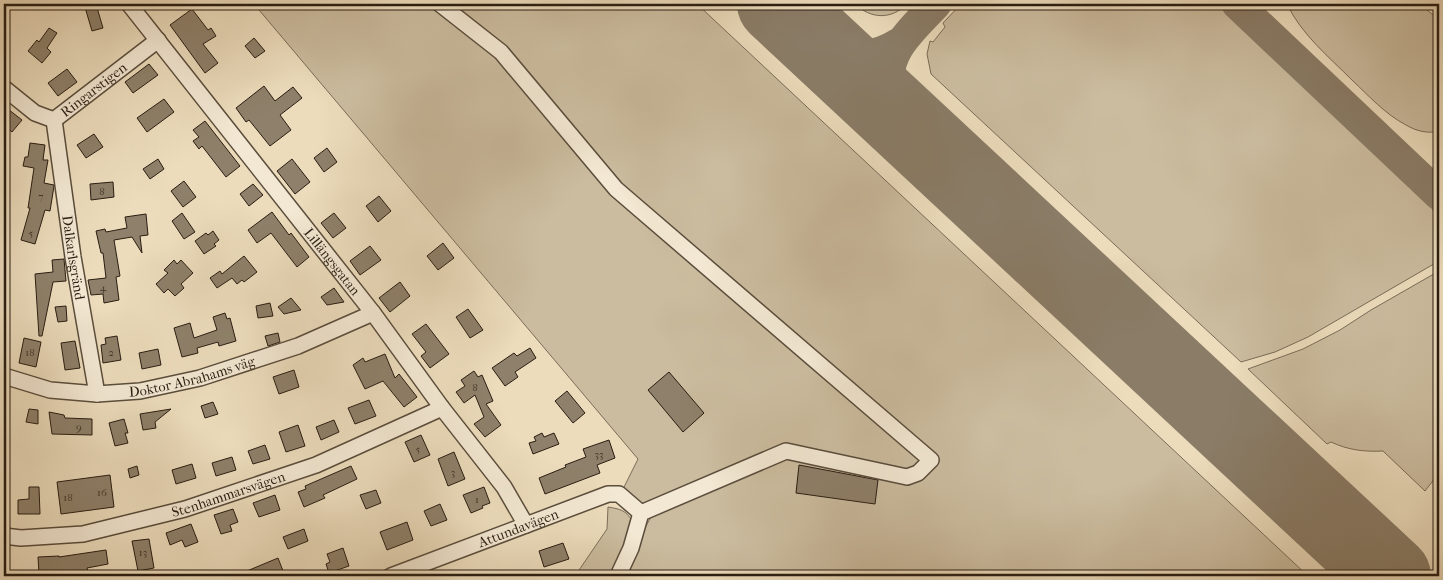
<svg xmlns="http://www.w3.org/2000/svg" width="1443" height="580" font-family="'IM FELL French Canon',serif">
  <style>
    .green { fill: #cbbc9f; stroke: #7a6c58 }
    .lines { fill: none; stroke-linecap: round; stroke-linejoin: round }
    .taxiway { stroke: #8a7c67; stroke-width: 31 }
    .runway { stroke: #8a7c67; stroke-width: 80 }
    .building { fill: #8e806a; stroke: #291d12 }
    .minor-casing { stroke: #5a4d3c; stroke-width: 18 }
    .minor { stroke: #f3e8d3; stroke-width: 15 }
    .labels { text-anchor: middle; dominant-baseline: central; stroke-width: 4; stroke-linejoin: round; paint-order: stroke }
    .number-label { font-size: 11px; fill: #423628 }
    .street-label { font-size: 14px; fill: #291d12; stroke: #f3e8d3 }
  </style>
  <rect width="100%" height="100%" fill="#ecdcbc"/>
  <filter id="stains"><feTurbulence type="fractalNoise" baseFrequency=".004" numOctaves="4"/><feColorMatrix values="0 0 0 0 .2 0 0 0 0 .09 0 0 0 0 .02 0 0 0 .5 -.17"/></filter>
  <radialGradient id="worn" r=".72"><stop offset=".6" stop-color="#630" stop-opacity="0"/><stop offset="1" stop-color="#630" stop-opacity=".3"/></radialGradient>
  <path class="green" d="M254,4H697L1308,576H625L642,533L651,517L649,505H642L621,493L638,459Z
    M855,4H907C891,20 871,19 855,4Z
    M961,4H1217L1430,203L1439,224V261L1308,337L1275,352L1241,362L931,74L927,54L930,41L933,42L945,27L943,23Z
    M1287,4H1420L1439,20V131C1428,134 1416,131 1406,125C1385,114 1369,96 1352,80C1329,57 1301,34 1287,4Z
    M1439,271V473L1425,491L1383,451C1364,452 1348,450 1331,442L1327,444L1248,369L1303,349L1340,330L1371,310Z
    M608,507C620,509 626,510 632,521L614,576H575L607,529Z"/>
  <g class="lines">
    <path class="taxiway" d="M1237,4L1439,195
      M820,44C852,59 870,61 901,42
      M904,122C899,111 892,100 890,89C883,52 914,28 936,4"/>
    <path class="runway" d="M777,4L1391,576"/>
  </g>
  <path class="building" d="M84,4H96L103,28L92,31Z
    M192,9L208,30L211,28L216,36L203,44L218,63L205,73L170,25Z
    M49,28L57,33L47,48L51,52L42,63L28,51L37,40L39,42Z
    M254,38L265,51L255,58L245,46Z
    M149,64L158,75L133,93L125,82Z
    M67,69L77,82L58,96L48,83Z
    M264,86L275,101L293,87L302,98L280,115L291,130L270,146L249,120L246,122L236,108Z
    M164,99L174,112L147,132L137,118Z
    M4,106L22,120L12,132L4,125Z
    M205,121L240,166L226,177L202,146L199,149L193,141L199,137L193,130Z
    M94,134L103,147L86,158L77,145Z
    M30,143L45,145L43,160H48L44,183L54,185V186L50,211L45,210L35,244L21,240L30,208H28L34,168L23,166L25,157H28Z
    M327,148L337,162L324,172L314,158Z
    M158,159L164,169L150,179L143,169Z
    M292,159L310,182L295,194L277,171Z
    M184,181L196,197L183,207L171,191Z
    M113,182L114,197L91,200L90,184Z
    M253,184L263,195L249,206L240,194Z
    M379,196L391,211L378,222L366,206Z
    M272,212L289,235L291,233L309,257L297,267L271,233L257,243L248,230Z
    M182,213L195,232L184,239L172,221Z
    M334,213L346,228L333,238L321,223Z
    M146,214L148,235L140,236L142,253L132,237L114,240L120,276L116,277L119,300L104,303L103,294L91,295L88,280L106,278L103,253H101L96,231L105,229L106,232L127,228L125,217Z
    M213,231L219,240L214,244L216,246L204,254L195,241L206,233L208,235Z
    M443,243L454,258L438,270L427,256Z
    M370,246L381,260L360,275L350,261Z
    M244,256L257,272L244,282L242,280L237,284L232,278L217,288L210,278L220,271L222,274Z
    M64,259L66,281L53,282L42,336H39L35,274L53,272L52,260Z
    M174,260L177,264L181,260L193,273L181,284L184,288L175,296L168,289L164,293L156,284L168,273L164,270Z
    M400,282L410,296L390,312L379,298Z
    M334,288L344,302L327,305L321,297Z
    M291,298L301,310L284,314L278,307Z
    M270,303L273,316L258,318L256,306Z
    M66,306L67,321L58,322L55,307Z
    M468,309L483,330L470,338L456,317Z
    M225,313L227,319L230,318L236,341L219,346L218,342L197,348L198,353L182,357L174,328L190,323L194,338L217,330L213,317Z
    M426,324L449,354L430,368L421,356L426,352L412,334Z
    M278,333L280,342L268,346L265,336Z
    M117,336L121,360L103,363L101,345L106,344L105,338Z
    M24,338L41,342L36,367L19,363Z
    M75,341L80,368L65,370L61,343Z
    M530,348L536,358L515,372L518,377L505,386L492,368L514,353L517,356Z
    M158,349L161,365L142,369L139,353Z
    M385,354L395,378L399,374L417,397L404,407L383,381L365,389L353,365L363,358L365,362Z
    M294,370L299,387L279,394L273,377Z
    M474,371L478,377L482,375L493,401L486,404L501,425L485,437L474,424L484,417L475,395L464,403L456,392L465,386L461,380Z
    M669,372L704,413L683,432L648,390Z
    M567,391L585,413L573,423L555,401Z
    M369,400L376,416L355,424L348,408Z
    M213,402L218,414L205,418L201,406Z
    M29,409L38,410V424L26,422Z
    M171,409L155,422L156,428L143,430L140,414Z
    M49,412L64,415L65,418L92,419V435L52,434Z
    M124,419L128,433H125L128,443L115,446L109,423Z
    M334,420L339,432L321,440L316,427Z
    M298,425L305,446L286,452L279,432Z
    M542,433L544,437L554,433L559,444L533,454L529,443L536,441L534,437Z
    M421,435L430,455L414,462L405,442Z
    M609,440L615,458L597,465L600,473L545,494L539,478L566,467L565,465L586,457L583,449Z
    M265,445L270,459L253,464L248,451Z
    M454,452L465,479L448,486L438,459Z
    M232,457L236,470L216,476L212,463Z
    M192,464L196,478L176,484L172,470Z
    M799,465L878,480L875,504L796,493Z
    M137,466L139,475L130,478L128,469Z
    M351,466L357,479L323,495L325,498L304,507L298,492L306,489L305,486Z
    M110,475L114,507L61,514L57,482Z
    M29,487H39L40,514H18V500L29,499Z
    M484,487L490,503L482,506L483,508L471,513L463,495Z
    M376,490L381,503L366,509L360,495Z
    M275,495L280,510L259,517L253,503Z
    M440,504L447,520L431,526L424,511Z
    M233,509L238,522L230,525L232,531L221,534L214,515Z
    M407,522L413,540L387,550L380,532Z
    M191,524L198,542L185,547L182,540L170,545L166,533Z
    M304,529L308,541L288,549L283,537Z
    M149,539L154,568L138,571L132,541Z
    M563,543L569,559L544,567L539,551Z
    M343,548L349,566L329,573L326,564L330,562L327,554Z
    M106,550L108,564L87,568L89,576H61V573L39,574L38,557L59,556V557Z
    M278,558L285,576H235Z"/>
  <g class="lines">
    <g class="minor-casing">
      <g id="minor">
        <path id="s1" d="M129,4L373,313L442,408L504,487L526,525"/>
        <path d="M440,4L501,52L616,189L931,460L918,473L907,477L786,451L641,513L631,548L618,576"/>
        <path id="s2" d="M4,88L35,113L54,120L158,40"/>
        <path id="s3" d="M54,120L73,257L97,394"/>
        <path id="s4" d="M4,376L50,390L97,394L140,391L200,378L298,346L373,313"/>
        <path id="s5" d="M4,536L21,538L83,534L185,509L316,465L442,408"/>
        <path id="s6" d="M391,576L608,494H619L641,513"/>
      </g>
    </g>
    <use href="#minor" class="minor"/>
  </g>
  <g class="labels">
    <g class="number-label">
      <text x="102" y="191">8</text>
      <text x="41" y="196">7</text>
      <text x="31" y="233">5</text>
      <text x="103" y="287">4</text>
      <text x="30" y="352">18</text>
      <text x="111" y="352">2</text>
      <text x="475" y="387">8</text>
      <text x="79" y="427">9</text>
      <text x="418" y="449">5</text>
      <text x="599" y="454">33</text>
      <text x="453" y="472">3</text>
      <text x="102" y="492">16</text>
      <text x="68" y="497">18</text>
      <text x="477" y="499">1</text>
      <text x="143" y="552">13</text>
    </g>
    <g class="street-label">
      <text stroke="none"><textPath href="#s2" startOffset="110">Ringarstigen</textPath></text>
      <text stroke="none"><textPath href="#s3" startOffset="139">Dalkarlsgränd</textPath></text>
      <text stroke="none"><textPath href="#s1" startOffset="328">Lillängsgatan</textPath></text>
      <text stroke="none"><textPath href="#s4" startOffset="192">Doktor Abrahams väg</textPath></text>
      <text stroke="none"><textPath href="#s5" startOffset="230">Stenhammarsvägen</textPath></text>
      <text stroke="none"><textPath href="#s6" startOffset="136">Attundavägen</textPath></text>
    </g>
  </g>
  <rect width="1443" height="580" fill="none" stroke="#ecdcbc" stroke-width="20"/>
  <rect x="5" y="5" width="1433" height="570" fill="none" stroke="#291d12" stroke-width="2.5"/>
  <rect x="10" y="10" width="1423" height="560" fill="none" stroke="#291d12"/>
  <rect width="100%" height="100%" filter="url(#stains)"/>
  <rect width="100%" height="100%" fill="url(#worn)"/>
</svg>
